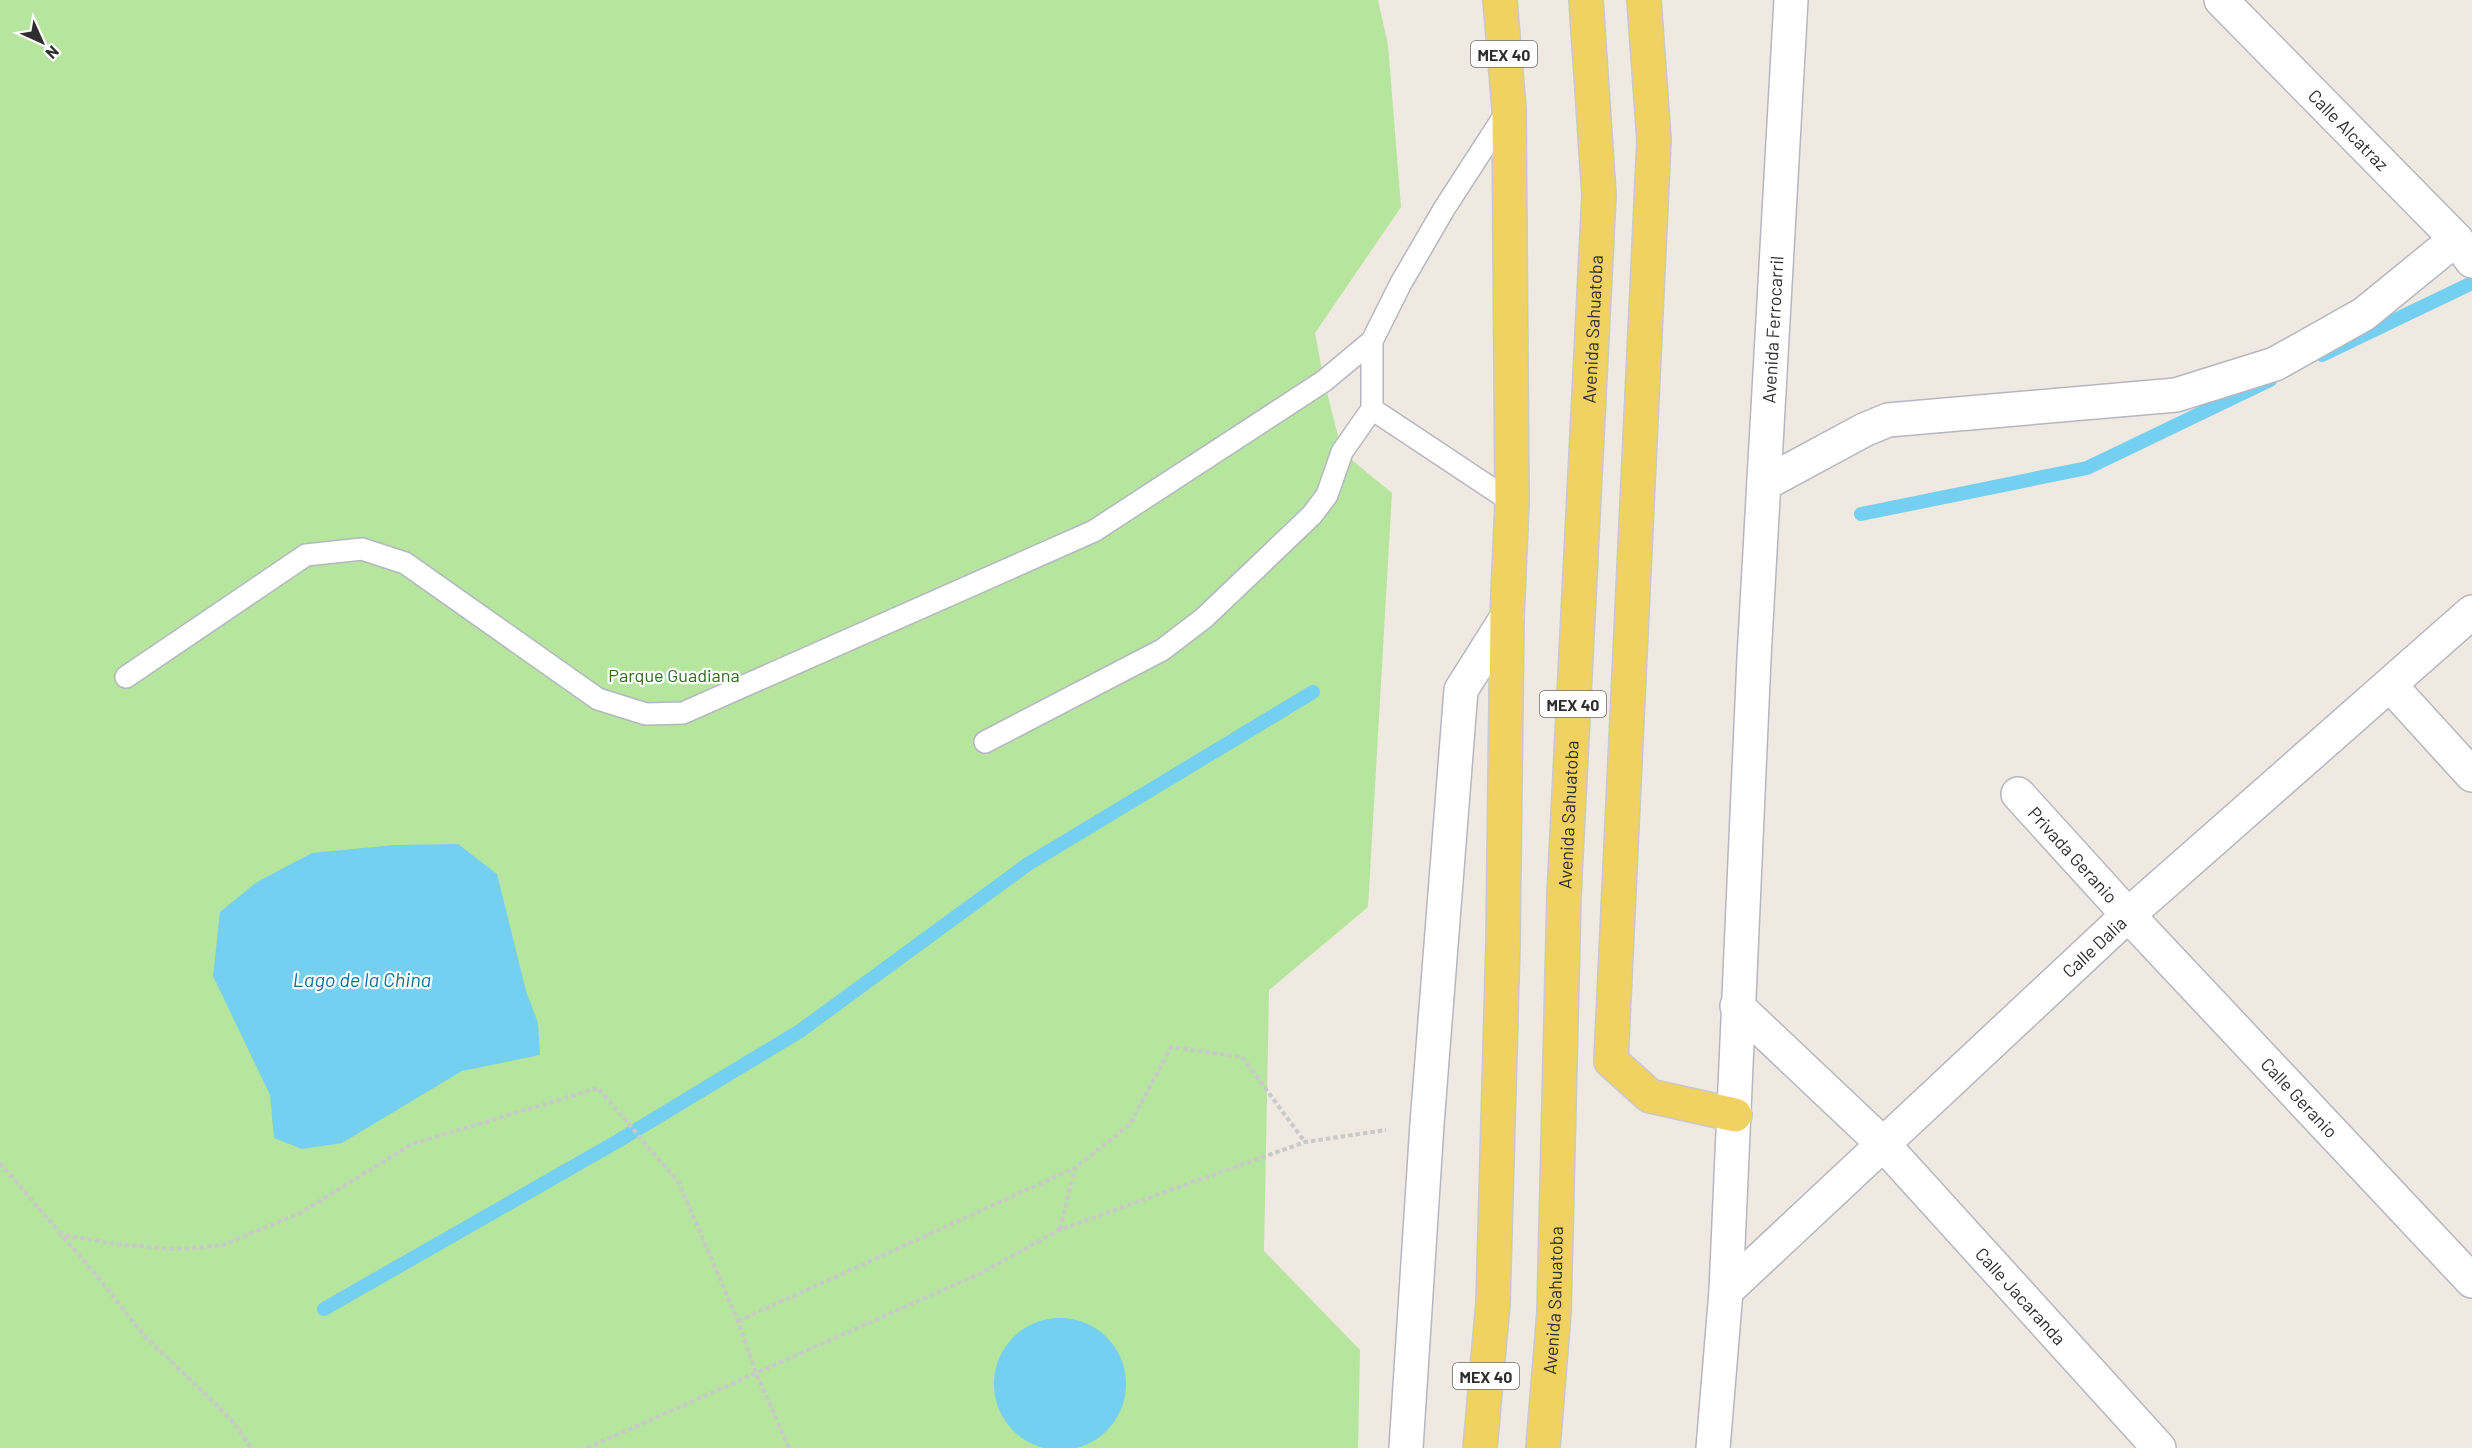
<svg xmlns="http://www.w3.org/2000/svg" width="2472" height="1448" font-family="Barlow,sans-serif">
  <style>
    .green { fill: #b6e59e }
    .water { fill: #75cff0 }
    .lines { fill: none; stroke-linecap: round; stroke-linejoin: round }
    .stream { stroke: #75cff0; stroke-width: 14 }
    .service-casing { stroke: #b4b7c1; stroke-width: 24 }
    .minor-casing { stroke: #b4b7c1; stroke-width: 36 }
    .tertiary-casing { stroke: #b4b7c1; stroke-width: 36 }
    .primary-casing { stroke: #c9c9c9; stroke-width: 36 }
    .path { stroke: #c9c9c9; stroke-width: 4; stroke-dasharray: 4.5 3; stroke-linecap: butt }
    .service { stroke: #fff; stroke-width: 21 }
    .minor { stroke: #fff; stroke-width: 33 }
    .tertiary { stroke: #fff; stroke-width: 33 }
    .primary { stroke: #f2d163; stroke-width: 33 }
    .labels { text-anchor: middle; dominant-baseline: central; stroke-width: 4.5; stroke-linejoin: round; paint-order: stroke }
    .shield { fill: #fff; stroke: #6d6d6d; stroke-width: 1.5 }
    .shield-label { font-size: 16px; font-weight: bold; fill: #2e2e2e }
    .street-label { font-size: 18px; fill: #2e2e2e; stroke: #fff }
    .park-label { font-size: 18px; fill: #2c6e1b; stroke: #fff }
    .water-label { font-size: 20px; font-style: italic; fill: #0d6fa3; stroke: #fff }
  </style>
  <rect width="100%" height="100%" fill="#efe9e1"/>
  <path class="green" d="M0,0H1378L1388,45L1401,207L1315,333L1324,381L1342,452L1392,493L1368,907L1269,990L1264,1251L1360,1350L1358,1448H0Z"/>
  <path class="water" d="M458,844L497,874L526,991L538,1023L540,1055L462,1071L342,1143L302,1149L274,1138L270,1095L213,976L220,912L257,882L312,853L394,845Z
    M994 1384a66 66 0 1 1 132 0a66 66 0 1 1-132 0Z"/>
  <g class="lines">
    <path class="stream" d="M2322,355L2472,283
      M1861,514L2087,468L2270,380
      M324,1309L618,1141L800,1031L1028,864L1313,692"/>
    <g class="service-casing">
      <path id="service" d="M1372,409L1512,502
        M126,677L306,555L362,549L405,563L598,699L646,714L683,713L1094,531L1324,381L1372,341L1401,283L1444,209L1508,110
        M985,742L1162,650L1204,618L1312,515L1327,495L1342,452L1372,409V341"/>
    </g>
    <g class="minor-casing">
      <g id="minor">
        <path id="s1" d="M2221,0L2456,239L2472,261"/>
        <path d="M1764,484L1864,430L1888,420L2176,395L2275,364L2364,314L2456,239"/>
        <path d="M2390,685L2472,775"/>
        <path id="s2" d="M2018,794L2128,915L2472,1281"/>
        <path id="s3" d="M1737,1006L1883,1144L2159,1448"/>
        <path id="s4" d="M1726,1291L2128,915L2472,612"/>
      </g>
    </g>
    <g class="tertiary-casing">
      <g id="tertiary">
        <path d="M1406,1448L1427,1124L1461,690L1507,617"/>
        <path id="s5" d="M1713,1448L1726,1291L1754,658L1791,0"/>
      </g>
    </g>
    <g class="primary-casing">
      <g id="primary">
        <path d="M1644,0L1654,140L1611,1061L1650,1096L1735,1115"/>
        <path d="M1480,1448L1493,1303L1503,942L1507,617L1512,502L1509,109L1500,0"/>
        <path id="s6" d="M1543,1448L1554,1312L1564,895L1599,195L1586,0"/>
      </g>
    </g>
    <path class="path" d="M0,1163L97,1276L146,1338L217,1405L234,1423L251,1448
      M1060,1229L1075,1168L1130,1124L1171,1047L1242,1057L1305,1142
      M58,1234L116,1244L173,1249L220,1246L300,1213L412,1144L598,1088L679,1183L738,1321L756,1373L789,1448
      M738,1321L1075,1168
      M587,1448L981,1273L1059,1230L1305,1142L1386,1130"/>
    <use href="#service" class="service"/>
    <use href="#minor" class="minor"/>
    <use href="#tertiary" class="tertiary"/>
    <use href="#primary" class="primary"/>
  </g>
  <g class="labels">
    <g class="shield">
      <rect x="1471" y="41" width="66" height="26" rx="4.5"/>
      <rect x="1540" y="691" width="66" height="26" rx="4.5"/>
      <rect x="1453" y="1363" width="66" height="26" rx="4.5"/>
    </g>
    <g class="shield-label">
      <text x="1504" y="54">MEX 40</text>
      <text x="1573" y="704">MEX 40</text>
      <text x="1486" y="1376">MEX 40</text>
    </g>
    <g class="street-label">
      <text stroke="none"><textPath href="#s1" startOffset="182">Calle Alcatraz</textPath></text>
      <text stroke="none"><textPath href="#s6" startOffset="1120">Avenida Sahuatoba</textPath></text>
      <text stroke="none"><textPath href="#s5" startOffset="1120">Avenida Ferrocarril</textPath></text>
      <text stroke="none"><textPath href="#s6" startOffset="634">Avenida Sahuatoba</textPath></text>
      <text stroke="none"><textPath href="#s2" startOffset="82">Privada Geranio</textPath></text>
      <text stroke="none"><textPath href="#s4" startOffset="504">Calle Dalia</textPath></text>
      <text stroke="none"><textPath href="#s2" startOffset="414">Calle Geranio</textPath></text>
      <text stroke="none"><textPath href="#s3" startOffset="406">Calle Jacaranda</textPath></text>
      <text stroke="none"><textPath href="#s6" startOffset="148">Avenida Sahuatoba</textPath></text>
    </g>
    <g class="park-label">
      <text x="674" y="675">Parque Guadiana</text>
    </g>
    <g class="water-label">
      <text x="362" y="979">Lago de la China</text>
    </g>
  </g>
  <g transform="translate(42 42) rotate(135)" stroke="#ffffff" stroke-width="4.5" paint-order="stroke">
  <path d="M0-4.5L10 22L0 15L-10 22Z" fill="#2e2e2e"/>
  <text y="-9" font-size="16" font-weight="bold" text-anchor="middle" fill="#2e2e2e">N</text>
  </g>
</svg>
